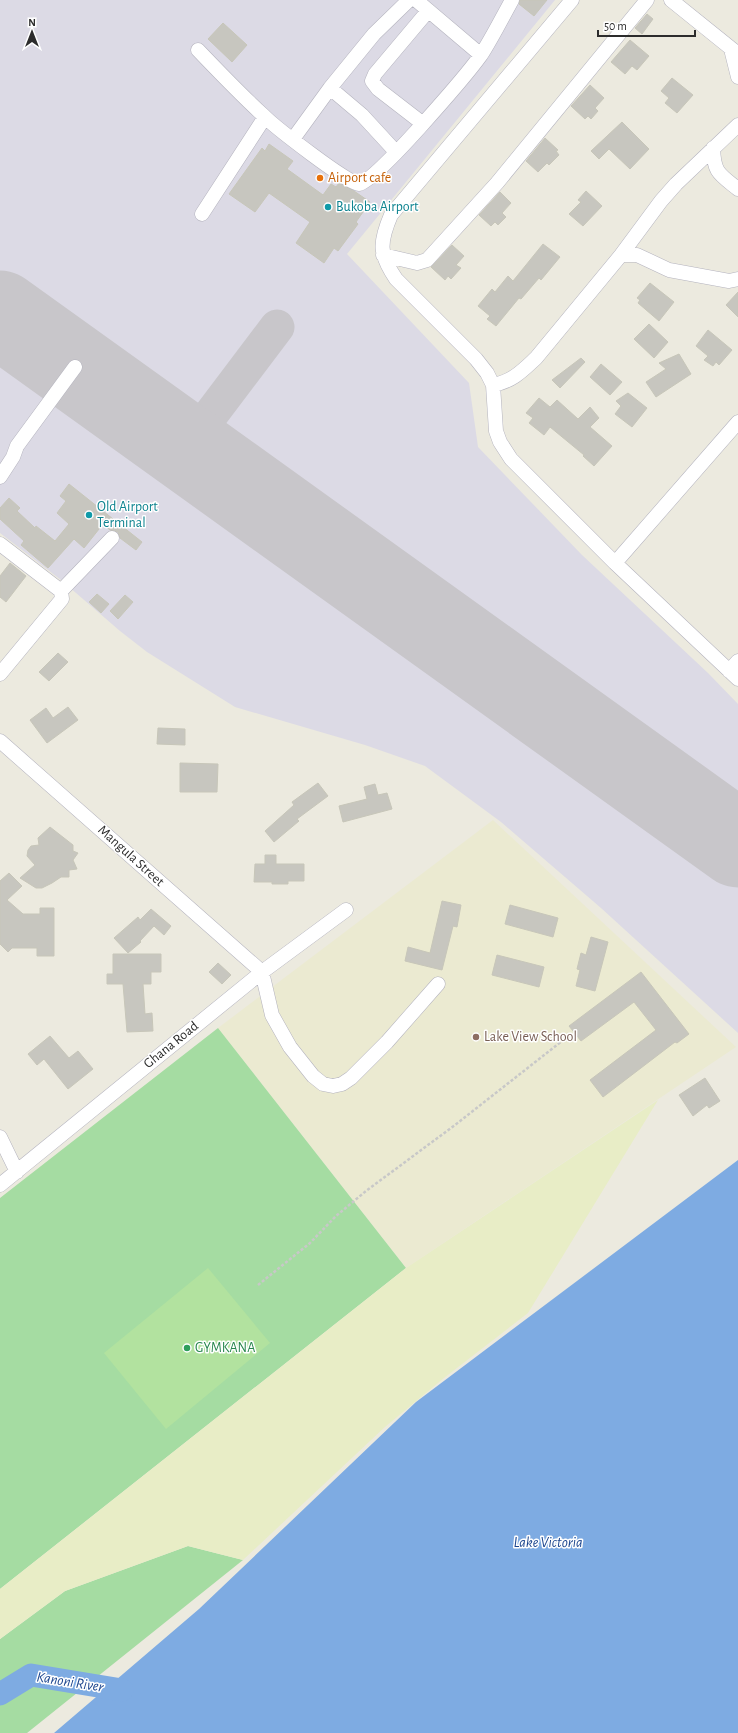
<svg xmlns="http://www.w3.org/2000/svg" width="738" height="1733" font-family="'Alegreya Sans',sans-serif">
  <style>
    .education { fill: #ebead1 }
    .airport { fill: #dcdae5 }
    .green { fill: #a5dca2 }
    .sand { fill: #e8edc6 }
    .pitch { fill: #b2e29f }
    .water { fill: #7eabe2 }
    .lines { fill: none; stroke-linecap: round; stroke-linejoin: round }
    .river { stroke: #7eabe2; stroke-width: 23 }
    .taxiway { stroke: #c8c6ca; stroke-width: 35 }
    .runway { stroke: #c8c6ca; stroke-width: 87 }
    .building { fill: #c7c6bf; stroke: #c7c6b9 }
    .minor-casing { stroke: #b4b3be; stroke-width: 15 }
    .path { stroke: #c8c8c8; stroke-width: 2.5; stroke-dasharray: 3 2; stroke-linecap: butt }
    .minor { stroke: #fff; stroke-width: 14 }
    .food-dot { fill: #e8710a; stroke: #fff; stroke-width: 1.5 }
    .culture-dot { fill: #0f9aa8; stroke: #fff; stroke-width: 1.5 }
    .education-dot { fill: #8d6e63; stroke: #fff; stroke-width: 1.5 }
    .leisure-dot { fill: #2e9e5b; stroke: #fff; stroke-width: 1.5 }
    .labels { text-anchor: middle; dominant-baseline: central; stroke-width: 3; stroke-linejoin: round; paint-order: stroke }
    .food-label { font-size: 14px; fill: #c56008; stroke: #fff; text-anchor: start }
    .culture-label { font-size: 14px; fill: #0d838f; stroke: #fff; text-anchor: start }
    .street-label { font-size: 14px; fill: #2c2c2c; stroke: #fff }
    .education-label { font-size: 14px; fill: #785e54; stroke: #fff; text-anchor: start }
    .leisure-label { font-size: 14px; fill: #27864d; stroke: #fff; text-anchor: start }
    .water-label { font-size: 15px; font-style: italic; fill: #1c468f; stroke: #fff }
  </style>
  <rect width="100%" height="100%" fill="#eceadf"/>
  <path class="education" d="M493,820L736,1047L406,1268L218,1028Z"/>
  <path class="airport" d="M0,0H555L347,254L469,383L478,447L582,555L708,673L738,704V1033L601,908L501,822L425,766L365,745L235,707L147,652L120,631L61,580L0,533Z"/>
  <path class="green" d="M218,1028L406,1268L0,1589V1198Z
    M188,1546L243,1560L27,1733H0V1639L65,1591Z"/>
  <path class="sand" d="M658,1100L528,1313L444,1378L385,1427L243,1560L188,1546L65,1591L0,1639V1589L406,1268Z"/>
  <path class="pitch" d="M208,1268L270,1343L166,1429L104,1353Z"/>
  <path class="water" d="M738,1160V1733H54L199,1609L416,1402Z"/>
  <g class="lines">
    <path class="river" d="M0,1694L31,1675L122,1690"/>
    <path class="taxiway" d="M200,429L277,327"/>
    <path class="runway" d="M0,314L738,844"/>
  </g>
  <path class="building" d="M520,0H547L534,16L519,4Z
    M647,14L653,19L642,34L635,28Z
    M223,23L247,45L232,62L208,39Z
    M630,40L649,56L637,70L632,66L625,74L611,62Z
    M672,78L693,95L677,113L665,103L669,98L661,91Z
    M590,85L604,98L595,108L598,111L591,119L588,116L585,119L571,106Z
    M622,122L649,149L630,169L609,149L599,159L591,151Z
    M545,138L558,150L556,151L559,155L549,165L547,163L538,172L526,161Z
    M269,144L293,161L287,169L323,195L331,184L336,187L339,183L354,191L370,202L356,222L358,224L338,251L334,248L324,263L296,243L310,222L269,193L255,212L229,194L262,148L265,151Z
    M586,191L602,206L583,226L569,214L581,202L578,200Z
    M500,192L511,203L502,213L506,217L498,225L495,222L491,226L479,215Z
    M543,244L560,257L541,280L539,278L521,299L519,298L496,326L487,319L490,316L478,306L492,289L495,292L508,276L513,281Z
    M452,245L464,256L456,265L461,268L451,279L448,276L445,280L431,267Z
    M650,283L674,302L659,321L638,303L640,300L637,298Z
    M738,292V317L726,305Z
    M649,324L668,342L654,358L634,339Z
    M708,330L732,350L719,365L716,362L713,366L704,360L708,356L696,346Z
    M679,354L691,374L656,397L646,382L666,369L659,363Z
    M581,358L585,362L560,388L552,380Z
    M601,364L622,382L610,395L590,377Z
    M628,393L647,408L632,427L615,414L621,406L616,401Z
    M539,398L550,407L557,400L578,419L590,407L599,418L590,427L612,446L594,466L583,456L584,455L550,427L544,435L529,423L533,418L526,413Z
    M69,484L142,542L136,550L120,538L118,532L110,530L103,524L84,548L74,539L48,568L21,545L24,541L0,519V508L9,498L20,508L17,511L35,528L36,526L55,541L69,524L57,513L66,501L60,496Z
    M10,563L26,576L6,602L0,597V576Z
    M97,594L109,604L101,613L89,602Z
    M125,595L133,602L118,619L110,611Z
    M58,653L68,662L49,681L39,672Z
    M68,707L78,720L47,743L30,720L46,708L53,718Z
    M158,728L185,729V745L157,744Z
    M180,763L218,764L217,792H180Z
    M318,783L328,796L297,819L299,821L274,842L265,831L294,805L292,802Z
    M375,784L378,795L387,793L392,809L343,822L339,806L367,799L364,787Z
    M50,827L73,845V851L78,853L73,860L77,869L69,870V877H61L52,883L42,888H36L20,878L35,865L27,856L28,850L31,846L39,845L38,838Z
    M265,855H276V864H304V881H288V884H272V882H254L255,864H265Z
    M9,873L22,886L7,900L23,914H40V908H54V956H37V948H12L8,952L0,944V881Z
    M442,901L461,905L457,927L453,926L442,970L405,961L408,947L430,953Z
    M510,905L558,918L553,937L505,924Z
    M151,909L171,926L164,935L154,926L140,941L141,942L128,953L114,938L138,917L140,920Z
    M591,937L608,942L595,991L576,986L580,970L577,969L581,953L586,955Z
    M113,954H161V972H151V984H143L145,1014L152,1013L153,1031L127,1032L123,984H107V974H113Z
    M497,955L544,967L539,987L492,975Z
    M218,963L231,975L222,984L209,972Z
    M641,972L689,1034L677,1043L675,1042L603,1097L590,1080L656,1030L634,1002L581,1041L569,1026Z
    M50,1036L69,1058L78,1051L93,1069L68,1089L44,1059L37,1065L28,1054Z
    M705,1078L720,1101L709,1108L707,1105L693,1116L679,1095Z"/>
  <g class="lines">
    <g class="minor-casing">
      <path id="minor" d="M416,0L481,55
        M572,0L391,215C379,243 379,254 396,279L476,359L487,373L493,385L496,431L500,442L511,459L615,563L738,679
        M671,0L738,54
        M731,49L738,77
        M198,50C219,72 241,95 264,116C275,127 348,184 359,184C374,184 468,73 481,55C492,38 502,18 512,0
        M330,88L362,115L396,152
        M422,123L378,89L372,81L375,74L428,11
        M293,139L330,88L374,34L409,0
        M713,148C714,173 719,174 738,189
        M202,214L265,117
        M383,255L417,263L427,260L497,183L647,0
        M621,255H637L669,270L729,281L738,279
        M493,385C513,381 522,371 536,358L621,255L661,201L676,184L738,125
        M0,477L13,457L17,446L75,367
        M0,544L61,591
        M615,563L738,422
        M61,591L112,538
        M729,671L738,661
        M0,674L62,599L61,591
        M0,741L262,972L272,1015L290,1047L313,1076L323,1084L333,1086L342,1084L351,1078L387,1042L438,984
        M0,1137L17,1172
        M0,1185L262,972L346,910"/>
    </g>
    <path class="path" d="M258,1285L310,1243L336,1216L366,1191L455,1125L562,1041"/>
    <use href="#minor" class="minor"/>
  </g>
  <circle class="food-dot" cx="320" cy="178" r="4"/>
  <g class="culture-dot">
    <circle cx="328" cy="207" r="4"/>
    <circle cx="89" cy="515" r="4"/>
  </g>
  <circle class="education-dot" cx="476" cy="1037" r="4"/>
  <circle class="leisure-dot" cx="187" cy="1348" r="4"/>
  <g class="labels">
    <g class="food-label">
      <text x="328" y="178">Airport cafe</text>
    </g>
    <g class="culture-label">
      <text x="336" y="207">Bukoba Airport</text>
      <text x="97" y="507">Old Airport<tspan x="97" dy="16">Terminal</tspan></text>
    </g>
    <g class="street-label">
      <text transform="translate(131 856) rotate(42)">Mangula Street</text>
      <text transform="translate(171 1045) rotate(-39)">Ghana Road</text>
    </g>
    <g class="education-label">
      <text x="484" y="1037">Lake View School</text>
    </g>
    <g class="leisure-label">
      <text x="195" y="1348">GYMKANA</text>
    </g>
    <g class="water-label">
      <text x="548" y="1542">Lake Victoria</text>
      <text transform="translate(70 1682) rotate(9)">Kanoni River</text>
    </g>
  </g>
  <g transform="translate(32 32)" stroke="#ffffff" stroke-width="3" paint-order="stroke">
  <path d="M0-3L7 15L0 10L-7 15Z" fill="#2c2c2c"/>
  <text y="-6" font-size="11" font-weight="bold" text-anchor="middle" fill="#2c2c2c">N</text>
  </g>
  <path d="M598 30v6h97v-6" fill="none" stroke="#2c2c2c" stroke-width="2"/>
  <text x="604" y="30" font-size="12" fill="#2c2c2c" stroke="#ffffff" stroke-width="3" paint-order="stroke">50 m</text>
</svg>
